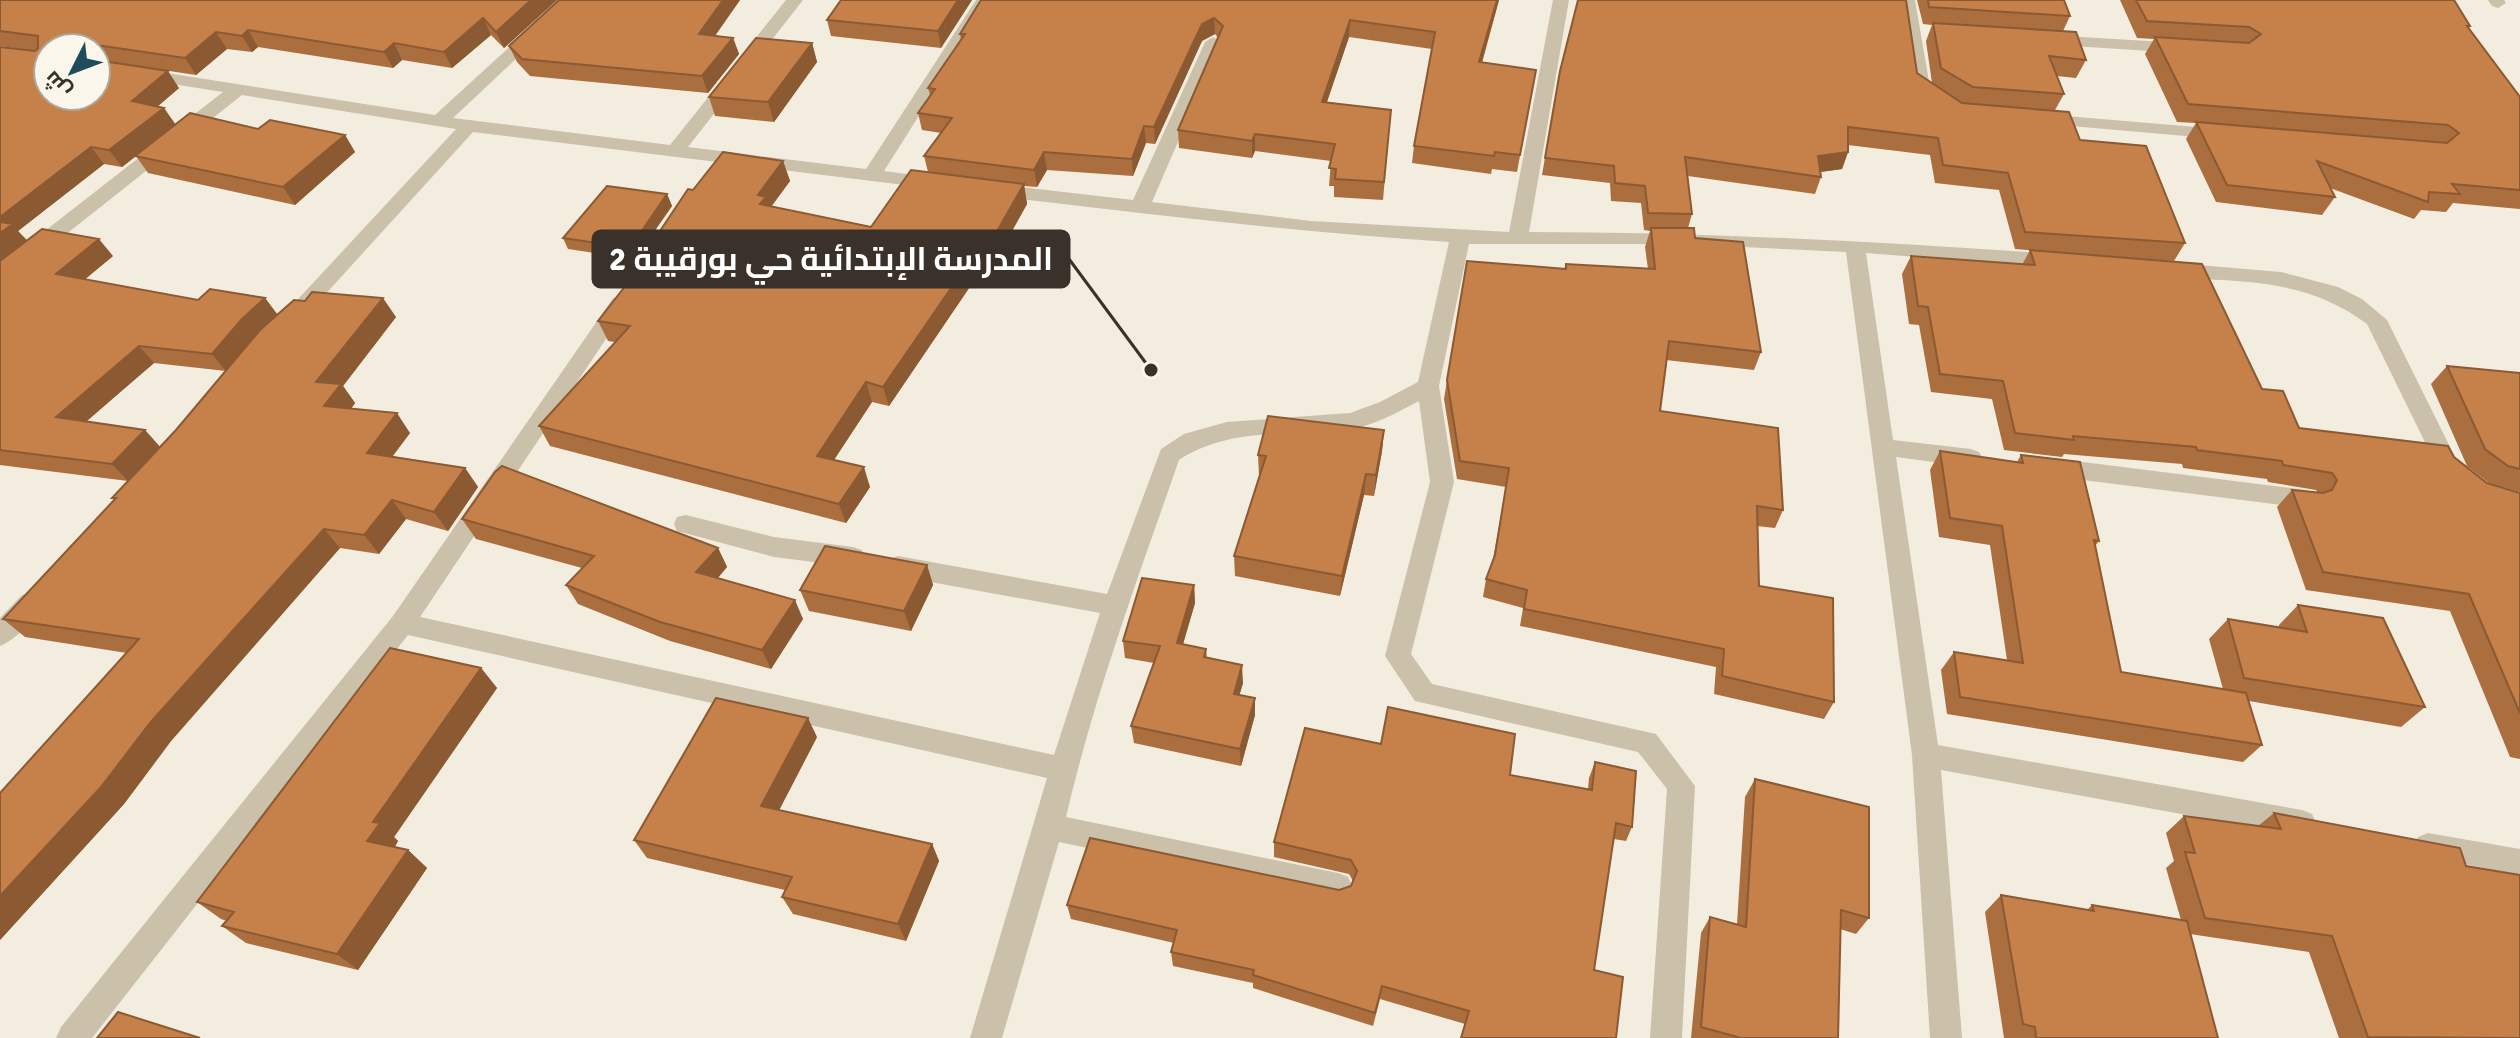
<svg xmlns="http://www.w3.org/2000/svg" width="2520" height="1038" font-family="Signika,Cairo,sans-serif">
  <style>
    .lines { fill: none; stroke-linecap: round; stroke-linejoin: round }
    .street { fill: #cbc0aa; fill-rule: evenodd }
    .wall { fill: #aa6e3f }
    .shaded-wall { fill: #8b5a33 }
    .building { fill: #c68049; stroke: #8b5a33; stroke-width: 2 }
    .leader { fill: none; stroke: #39312a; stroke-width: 3 }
    .callout-dot { fill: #39312a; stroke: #faf6eb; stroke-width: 3 }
    .callout { fill: #39312a; stroke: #39312a; stroke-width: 3 }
    .callout-label { font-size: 32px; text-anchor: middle; font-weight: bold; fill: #fff }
  </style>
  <rect width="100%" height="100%" fill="#f3eddf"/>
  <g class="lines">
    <path class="street" d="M561,0H579L453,118L670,145L786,0H803L688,147L866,169L976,0H992L884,171L944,179L947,183L944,187L937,189L473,132L301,321H287L283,316L287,311L456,129L242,95L7,281L0,283V266L223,92L96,72V62L435,115Z
      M1553,0H1569L1529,232C1706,232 1881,242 2058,254L2068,261L2058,268L1866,253L1893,440L1971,449L1979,452L1983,458L1979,464L1971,467L1896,457L1938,745L2302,810L2312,814L2316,823L2312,832L2302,836L1941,770L1962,1038H1930L1912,755L1846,252L1682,244H1469L1439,386L1454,482L1411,654L1432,684L1656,734L1695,786L1682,1038H1650L1667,789L1638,752L1415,701L1385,656L1430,482L1419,401C1398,412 1374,426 1349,429C1291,437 1230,426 1179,460C1138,578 1094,696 1066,817L1338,873L1348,877L1353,887L1348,897L1338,901L1059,842L1002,1038H970L1047,778L408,635L92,1038H56L61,1027L393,616L613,298L620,296L630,303L420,617L1054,755L1100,613L898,576L889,573L886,566L889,559L898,556L1107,594L1161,449L1184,434L1227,422L1350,413L1380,402L1418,382L1449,242C1296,232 1146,214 994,196L984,190L994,184L1133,200L1205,42L1213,37L1221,42L1152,202L1311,221L1509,232Z
      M1899,0H1915L1930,87L1943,97L1940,101H1928L1913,90Z
      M2488,0H2504L2506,3L2498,8L2492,6Z
      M2047,35L2182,43L2191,48L2182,53L2041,44L2039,40L2041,36Z
      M2042,114L2220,129L2229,134L2220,139L2036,123L2033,119L2036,115Z
      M2174,263L2281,272L2338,287L2362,299L2387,320L2463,473L2459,479L2451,482L2443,479L2367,324C2323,291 2277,283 2222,280C2204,279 2184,279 2167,275L2164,270L2167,265Z
      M2051,458L2307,490L2315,493L2319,499L2315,505L2307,508L2051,476L2043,473L2039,467L2043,461Z
      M686,515L774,537L853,547L862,550L865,557L862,564L853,567L774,557L677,531L674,524L677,517Z
      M31,592L40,595L44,602C36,618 16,640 0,646V618L22,595Z
      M2428,833L2520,849V875L2418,855L2414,846L2418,837Z"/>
  </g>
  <path class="wall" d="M0,0H557L504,48L491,35L452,68L402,60L393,68L258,47L252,52L227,49L196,75L96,60V48H48L179,88L157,107L164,108L175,125L345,135L355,152L295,205L148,173L136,156L122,167L104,164L18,231L27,240L113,256L85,279L198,300L265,298L277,315L396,317L343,386L355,403L351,409L410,433L392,456L465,468L478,487L448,531L406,519L379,554L340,548L171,741L124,804L0,940V793L127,653L25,637L3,619L115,500L112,498L176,430L259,332L226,371L154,363L86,421L145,430L160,447L128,481L0,465V47L35,51L0,46Z
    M559,0H740L715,36L733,38L739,54L708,93L530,76L517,62L509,46Z
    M841,0H972L941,48L831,36L827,20Z
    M981,0H1499L1482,63L1536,70L1517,172L1492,169L1491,174L1412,163L1414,146L1432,49L1349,37L1327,102L1391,110L1383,200L1334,197V186H1329L1331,161L1255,151L1252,158L1179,148L1178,130L1218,38L1215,34L1202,41L1155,144L1146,143L1133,176L1047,170L1037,187L1024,186L1027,204L992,267L984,266L889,406L872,402L834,460L870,487L846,523L550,446L539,426L615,342L608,341L598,321L654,249L652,243L693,190L783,161L790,181L771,207L871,227L928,172L924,156L941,133L922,130L918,113L930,95L928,88L961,40L960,34Z
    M1917,0H2064L2070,16L2063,31L2086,60L2076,78L2057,76L2064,94L2055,110L2080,140L2185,243L2174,261L2015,249L1999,190L1935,183L1930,155L1848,145V152L1842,169L1821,172V177L1815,194L1688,176L1692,214L1688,228L1695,238L1761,352L1754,370L1666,360L1660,411L1783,510L1775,528L1757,526L1759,586L1834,702L1824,719L1714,694L1716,667L1520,626L1523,608L1483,597L1486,579L1493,559L1506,487L1457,479L1444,399L1447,380L1564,269L1566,264L1648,269L1645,247L1650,231L1644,230L1641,203L1611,201L1610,183L1542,175L1560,71L1917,73L1932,83L1926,41L1932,25L1923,24Z
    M2120,0H2454L2470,26L2469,28L2520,97V209L2453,203L2446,212L2421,210L2414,219L2330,188L2335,197L2322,215L2216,202L2186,139L2196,123L2177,122L2145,54L2154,39L2137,38Z
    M812,43L817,62L774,122L715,116L709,97Z
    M667,194L672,206L635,259L568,249L563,238Z
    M2030,250L2262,389L2299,428L2454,457L2487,483L2520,493V759L2510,757L2450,611L2306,590L2277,507L2292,490L2318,493L2316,490L2268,482L2267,479L2183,468L2182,464L2064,454L2062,457L2004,450L1992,399L1931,392L1919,325L1909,324L1902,274L1911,256L2022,265Z
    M2447,366L2520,373V492L2489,483L2467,466L2431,384Z
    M1384,430L1382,451L1374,496L1364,495L1340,596L1235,576L1234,556L1259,476L1258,455Z
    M1940,451L2017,462L2021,455L2099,541L2095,546L2121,672L2223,689L2209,639L2228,619L2279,627V625L2298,605L2425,707L2401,727L2249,701L2262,745L2243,762L1947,714L1941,670L1954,652L2007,660L1990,545L1939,537L1930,470Z
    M462,519L718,548L727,567L718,578L803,619L771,669L670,641L578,604L566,585L582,568L476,539Z
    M927,565L933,585L911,631L809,611L800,590Z
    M1194,585L1195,603L1183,644L1206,649L1207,658L1243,683L1239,695L1255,698V715L1241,766L1134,743L1131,726L1154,663L1125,658L1123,641Z
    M481,668L497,688L394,837L398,841L395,847L408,850L427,868L358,970L246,943L222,926L227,921L221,919L197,902Z
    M817,737L779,810L932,844L939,861L906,941L793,914L782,897L785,890L647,858L634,840Z
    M1595,762L1632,827L1626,841L1614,839L1465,1024L1380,999L1373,1026L1253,988V983L1173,966L1171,952L1174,943L1071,919L1067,905L1339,890L1351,886L1353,881L1349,874L1274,857V842L1510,775L1588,789L1589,778Z
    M1755,779L1869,918L1856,934L1840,929L1838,1038H1691L1701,933L1710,917L1737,924L1745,797Z
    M2274,813L2520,1038H2339L2309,952L2190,934L2218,1038H2004L1985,912L2001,895L2087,910L2092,905L2181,920L2166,868L2174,861L2166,833L2184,816L2258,826Z"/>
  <path class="shaded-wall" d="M531,0H557L504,48L496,32Z
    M723,0H740L704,51L699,34Z
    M958,0H972L941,48L938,31Z
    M1497,0H1499L1477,79L1479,62Z
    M483,18L491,35L452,68L444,52Z
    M1214,18L1215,34L1202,41L1155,144L1154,127L1202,24Z
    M1350,20L1349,37L1321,119L1322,102Z
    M248,30L258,47L252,52L242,36Z
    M216,32L227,49L196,75L185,58Z
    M733,38L739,54L708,93L702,76Z
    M394,43L402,60L393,68L384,52Z
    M812,43L817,62L774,122L768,102Z
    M168,71L179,88L144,118L132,101Z
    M164,108L176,125L122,167L109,150Z
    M1144,126L1146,143L1133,176L1132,159Z
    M1255,134V151L1252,158V141Z
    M345,135L355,152L295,205L283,187Z
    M91,147L104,164L18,231L27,241L0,262V217Z
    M1044,152L1047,170L1037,187L1034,170Z
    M1848,152L1842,169L1812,173L1818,156Z
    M783,161L790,181L770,208L767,224L758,195Z
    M1024,184L1027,204L992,267L988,247Z
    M667,194L672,206L635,259L630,248Z
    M99,239L113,256L71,291L56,274Z
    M980,246L984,266L889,406L883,387Z
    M265,298L278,315L255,336L226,371L212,354L242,319Z
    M383,298L396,317L343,386L355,403L339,425L324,406L316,382Z
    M139,346L154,363L72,434L56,417Z
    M866,382L872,402L824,475L817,456Z
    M397,413L410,433L381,472L367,453Z
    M145,430L160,447L128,481L112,464Z
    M1384,430L1382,451L1374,496L1376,475Z
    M864,467L870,487L846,523L839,504Z
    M465,468L478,487L448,531L434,512Z
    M1366,474L1364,495L1340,596L1342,576Z
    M392,500L406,519L379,554L364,535Z
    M324,529L340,548L171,741L124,804L0,940V896L150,723Z
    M718,548L727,567L706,591L696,572Z
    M927,565L933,585L911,631L904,611Z
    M1194,585L1195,603L1178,661L1177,643Z
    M795,600L803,619L771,669L762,650Z
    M1242,665L1243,683L1235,711L1234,694Z
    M481,668L497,688L394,837L398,841L387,859L367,841L373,822Z
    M1255,698V715L1241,766L1240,749Z
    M808,718L817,737L772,824L761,806Z
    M932,844L939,861L906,941L898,924Z
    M408,850L427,868L358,970L337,954Z"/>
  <path class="building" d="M0,0H531L496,32L483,18L444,52L394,43L384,52L248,30L242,36L216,32L185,58L82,43V48H48V96H96V60L168,71L132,101L164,108L109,150L91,147L0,217V47L35,51L38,48V36L0,31Z
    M559,0H723L699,34L733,38L702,76L522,59L509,46Z
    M841,0H958L938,31L827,20Z
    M981,0H1497L1479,62L1536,70L1520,155L1495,152L1494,156L1414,146L1435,32L1350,20L1322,102L1391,110L1384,182L1335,179L1336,169L1329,168L1335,144L1255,134L1252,141L1178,130L1223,26L1214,18L1202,24L1154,127L1144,126L1132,159L1044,152L1034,170L924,156L952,118L918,113L935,89L928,88L965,34H960Z
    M1578,0H1906L1917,73L1962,103L2069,112L2080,140L2146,146L2185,243L2025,232L2008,173L1943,165L1938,138L1848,127V152L1818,156L1821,177L1685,157L1692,214L1648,213L1645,186L1615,183L1614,166L1545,158L1560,71Z
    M1928,0H2064L2070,16L1929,7Z
    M2136,0H2454L2470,26H2467L2520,97V190L2452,184L2460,194L2429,192L2428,202L2317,161L2335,197L2227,185L2196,122L2447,143L2459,133L2448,125L2188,104L2155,37L2249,43L2261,34L2249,27L2147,21Z
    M1933,23L2076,32L2086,60L2049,56L2064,94L1973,87L1941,68Z
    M756,38L812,43L768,102L709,97Z
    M190,113L258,129L270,120L345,135L283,187L135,156Z
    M723,152L783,161L758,195L766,197L760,204L871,227L911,170L1024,184L988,247L980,246L883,387L866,382L817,456L864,467L839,504L539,426L630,326L598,321L658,244L652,243L688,189L693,190Z
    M607,186L667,194L630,248L563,238Z
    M0,222L13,224L0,233Z
    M1651,228H1694L1695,238L1743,242L1761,352L1669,341L1660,411L1778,428L1783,510L1757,506L1759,586L1833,598L1834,702L1722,676L1724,649L1524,609L1527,590L1486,579L1495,555L1509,468L1460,461L1447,380L1467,261L1566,269V264L1655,269Z
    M42,229L99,239L56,274L198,300L210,289L265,298L242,319L212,354L139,346L56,417L145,430L112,464L0,450V261Z
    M2030,250L2202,264L2262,389L2283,391L2299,428L2448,446L2454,457L2487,483L2520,493V713L2469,594L2323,572L2292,490L2323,493L2332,490L2337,480L2332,473L2283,465L2282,461L2197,450L2196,447L2073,436L2074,440L2015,433L2003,381L1940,374L1928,307L1918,306L1911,256L2035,265Z
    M312,292L383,298L316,382L341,384L324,406L397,413L367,453L465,468L434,512L392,500L364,535L324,529L150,723L101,787L0,896V793L139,639L3,619L116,498H112L176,430L260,330L294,300L305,301Z
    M2447,366L2520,373V469L2508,466L2485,449Z
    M1268,416L1384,430L1376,475L1366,474L1342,576L1234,556L1266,456L1258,455Z
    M1940,451L2023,463L2021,455L2080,462L2099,541L2094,540L2121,672L2246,693L2262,745L1960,697L1954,652L2023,663L2002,526L1950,518Z
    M502,466L718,548L696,572L795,600L762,650L660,622L566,585L594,556L462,519L495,472Z
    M825,546L927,565L904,611L800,590Z
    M1142,578L1194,585L1177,643L1206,649L1204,657L1242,665L1234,694L1255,698L1240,749L1131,726L1160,646L1123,641Z
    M2298,605L2383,618L2425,707L2244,678L2228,619L2307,632Z
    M390,648L481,668L373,822L380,823L367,841L408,850L337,954L222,926L234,912L197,902Z
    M716,698L808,718L761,806L932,844L898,924L782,897L792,877L634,840Z
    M1388,707L1515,734L1510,775L1592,790L1595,762L1636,771L1632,827L1616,823L1594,970L1623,977L1616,1038H1461L1469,1011L1382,986L1375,1013L1253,975L1254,970L1171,952L1177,930L1067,905L1090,838L1339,890L1351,886L1357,871L1351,860L1274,842L1305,728L1381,744Z
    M1755,779L1869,807V918L1841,910L1838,1038H1741L1701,1027L1710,917L1746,927Z
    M2274,813L2460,848L2466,866L2520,875V1038L2368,1037L2332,936L2205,918L2185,852L2195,853L2184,816L2281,829Z
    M2001,895L2094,911L2092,905L2187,921L2218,1038H2036L2035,1027L2023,1024Z
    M118,1012L200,1038H97Z"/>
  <path class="leader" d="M1151 370L1069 259"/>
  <circle class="callout-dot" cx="1151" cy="370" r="8"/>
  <rect class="callout" x="593" y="231" width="476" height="56" rx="8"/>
  <g class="callout-label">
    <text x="831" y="270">المدرسة الإبتدائية حي بورقيبة 2</text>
  </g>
  <g transform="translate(72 72) rotate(228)"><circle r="38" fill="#faf6eb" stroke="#ada79e" stroke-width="2"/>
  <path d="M0-6L14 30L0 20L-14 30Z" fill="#1f4b5b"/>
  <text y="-12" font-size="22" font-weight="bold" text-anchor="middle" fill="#39312a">ش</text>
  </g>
</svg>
